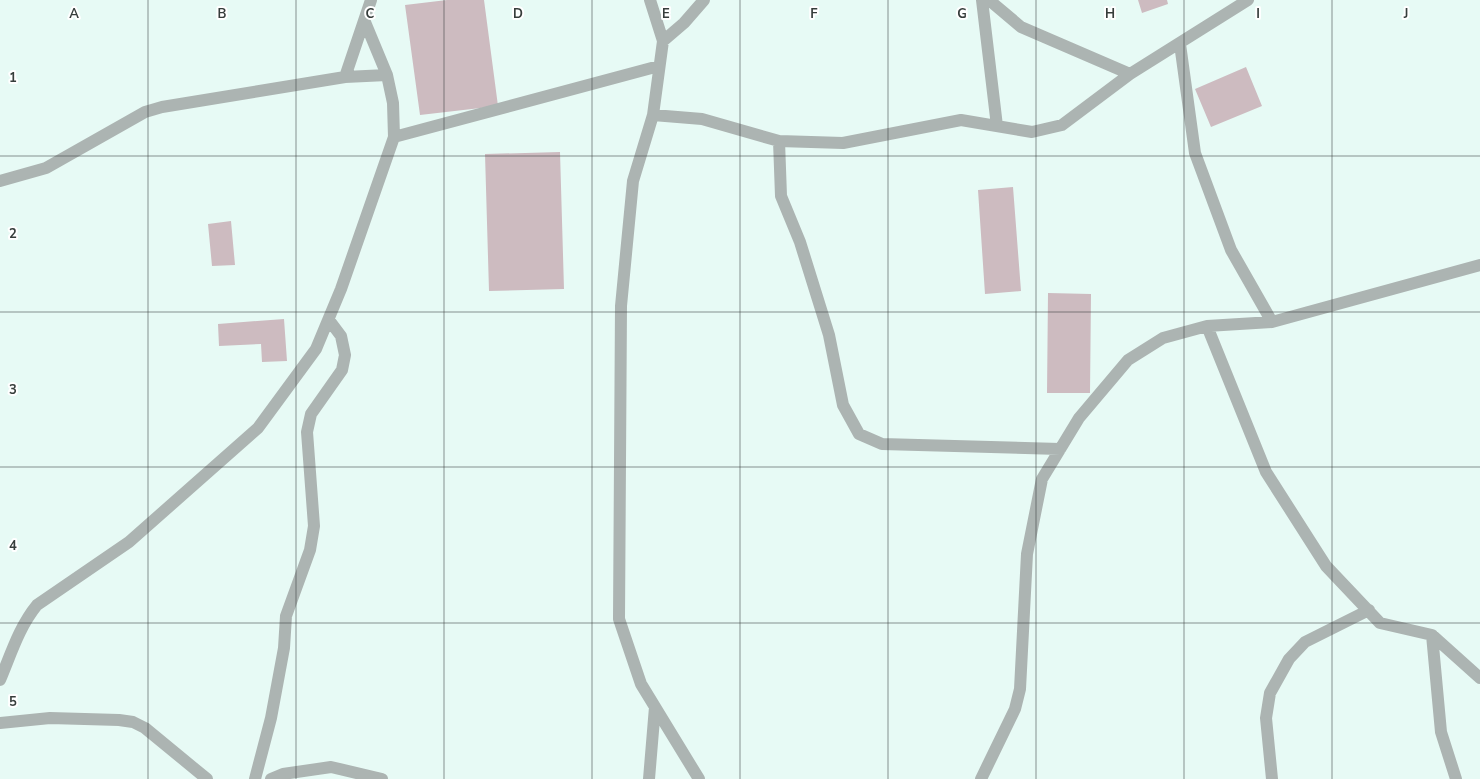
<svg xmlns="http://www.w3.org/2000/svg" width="1480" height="779" font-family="'Nunito Sans',sans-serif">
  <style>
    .building { fill: #cdbbc0 }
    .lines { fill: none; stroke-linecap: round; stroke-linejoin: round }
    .minor { stroke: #acb4b2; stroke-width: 12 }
    .grid { fill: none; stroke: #363d3b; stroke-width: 1; stroke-opacity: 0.55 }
    .grid-label { font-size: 13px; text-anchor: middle; font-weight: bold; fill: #363d3b; stroke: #fff; stroke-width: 4; stroke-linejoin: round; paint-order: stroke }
  </style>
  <rect width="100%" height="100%" fill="#e7faf5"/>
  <path class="building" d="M447,0H484L498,106L420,115L405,5Z
    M1138,0H1167L1168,4L1142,13Z
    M1246,67L1262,106L1211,127L1195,89Z
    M560,152L564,289L489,291L485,154Z
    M1013,187L1021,291L985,294L978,190Z
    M231,221L235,265L212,266L208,224Z
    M1048,293L1091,294L1090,393H1047Z
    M284,319L287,361L262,362L261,344L219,346L218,324Z"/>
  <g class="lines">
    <path class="minor" d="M650,0L663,41L653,115L633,181L621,306L619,619L641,684L699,779
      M982,0L997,126
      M989,0L1021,27L1130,74
      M663,41L684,23L704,0
      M1180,44L1195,153L1231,250L1272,322
      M345,77L371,0
      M653,115L702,119L779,141L843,143L961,120L1032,132L1062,125L1130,74L1248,0
      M394,137L659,66
      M779,141L781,196L800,242L829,335L843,405L859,434L882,444L1060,449
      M0,181L46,168L145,112L162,107L345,77L387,75
      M1207,326L1266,472L1326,566L1380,623L1432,635L1441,732L1456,779
      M1432,635L1480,678
      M0,680C11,654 19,627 37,605L129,542L258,428L316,349L341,289L394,137L393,103L387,75L365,22
      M0,723L50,718L119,720L133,722L145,728L207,779
      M255,779L271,718L284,648L286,616L310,550L314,526L307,432L311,414L342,370L345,355L341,336L329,320
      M271,779L283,774L331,767L382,779
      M649,779L655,707
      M981,779L1015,709L1020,689L1027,554L1042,479L1079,418L1128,360L1163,338L1207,326L1272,322L1480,265
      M1272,779L1266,718L1270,693L1289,659L1305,642L1369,610"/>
  </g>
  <path class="grid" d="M148,0V779M296,0V779M444,0V779M592,0V779M740,0V779M888,0V779M1036,0V779M1184,0V779M1332,0V779M0,156H1480M0,312H1480M0,467H1480M0,623H1480"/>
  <g class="grid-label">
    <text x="74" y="18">A</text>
    <text x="222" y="18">B</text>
    <text x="370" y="18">C</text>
    <text x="518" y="18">D</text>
    <text x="666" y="18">E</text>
    <text x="814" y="18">F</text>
    <text x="962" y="18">G</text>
    <text x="1110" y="18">H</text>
    <text x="1258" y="18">I</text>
    <text x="1406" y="18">J</text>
    <text x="13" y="82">1</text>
    <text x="13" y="238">2</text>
    <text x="13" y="394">3</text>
    <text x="13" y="550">4</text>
    <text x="13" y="706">5</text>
  </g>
</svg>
